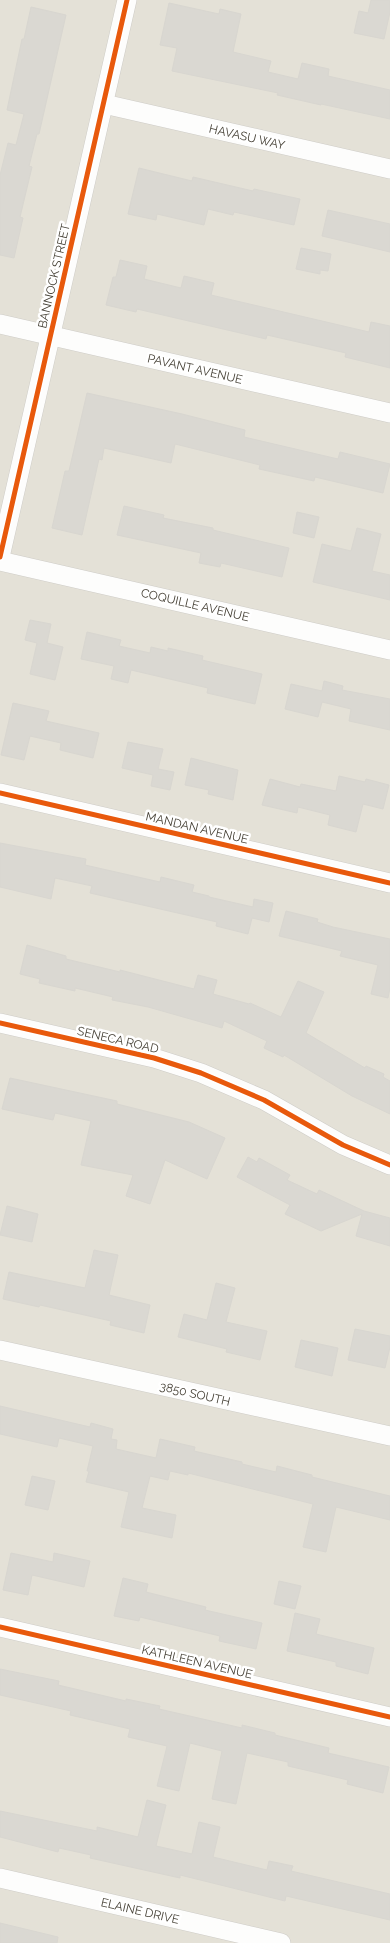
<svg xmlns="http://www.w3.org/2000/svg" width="390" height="1943" font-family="Raleway,sans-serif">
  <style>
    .residential { fill: #e4e1d7 }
    .building { fill: #dad8d2; stroke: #d8d6d0 }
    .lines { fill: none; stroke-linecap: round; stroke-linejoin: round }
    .minor-casing { stroke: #ceccc7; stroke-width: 20 }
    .minor { stroke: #fdfdfc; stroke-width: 19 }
    .cycleway-casing { stroke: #fff; stroke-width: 8 }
    .cycleway { stroke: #e8590c; stroke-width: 5 }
    .labels { text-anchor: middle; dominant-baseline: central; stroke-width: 5; stroke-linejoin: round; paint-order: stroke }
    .street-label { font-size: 12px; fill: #464136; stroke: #fff }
  </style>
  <rect width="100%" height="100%" fill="#f0efea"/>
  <path class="residential" d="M0,0H390V1943H0Z"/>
  <path class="building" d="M371,0H390V12L384,39L354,33L359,11L368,13Z
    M169,3L219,14L220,9L241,14L233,52L271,61L268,72L298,79L302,63L329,69L328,76L390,90V119L321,104V105L277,95L278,93L172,71L177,48L160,45Z
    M31,7L66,15L39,134H37L29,166L32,167L20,217L23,218L14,258L0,255V175L8,143L16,145L24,114L7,110L22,39H24Z
    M139,168L192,181L193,177L253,191L254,189L300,199L294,225L234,212L233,215L208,209L204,225L157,214L156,220L128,214Z
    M328,210L390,224V252L322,236Z
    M301,248L331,254L328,271L320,270V274L296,269Z
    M120,260L147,266L144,279L181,288L184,276L214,283L211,295L369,332L371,322L390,326V368L345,357L346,353L267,335L266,339L137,309L136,312L106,305L113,277H116Z
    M87,393L182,414L245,430L244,437L338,459L340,452L390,464L383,493L315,477L314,481L259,469L260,465L175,444L171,463L104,448L102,460L99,459L82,535L52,528L65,471H69Z
    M124,506L164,515L163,518L213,528V530L289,548L282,577L221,563L220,567L199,563L201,553L117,535Z
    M297,512L319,517L314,538L293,533Z
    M357,528L381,534L372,571L390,575V600L313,582L322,544L351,551Z
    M30,620L51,624L47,643L63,647L55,680L30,674L37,643L25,640Z
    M87,632L121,640L119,646L150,653L151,647L168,651V648L203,656L202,660L262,674L255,704L207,693L208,688L131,670L128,683L111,679L114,666L81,659Z
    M324,681L343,686L342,690L390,699V730L349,721L351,709L322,702L318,717L285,709L291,684L322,691Z
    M13,703L49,711L46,721L99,733L93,758L60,750L61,743L30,736L24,760L1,755Z
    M128,742L163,749L158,769L174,772L170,790L151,786L153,775L122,768Z
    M191,758L238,770L233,800L208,794L209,790L185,785Z
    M339,776L365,782L366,779L389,785L383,809L363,804L356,832L328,825L330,815L298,807L297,813L262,805L270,779L300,787L301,784L336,791Z
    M0,843L86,859L85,865L160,882L161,877L194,885L192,892L209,896V897L253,907L254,899L273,903L269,922L252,918L248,934L216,926L217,922L90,893L92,886L55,878L51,899L0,887Z
    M286,911L318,919L317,922L333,927L390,939V988L388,998L371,994L378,965L340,956L342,951L279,936Z
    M27,945L66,956V959L120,972V970L194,989L198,975L217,980L213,994L249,1004L250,1003L281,1017L298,981L324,992L306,1033L365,1068L366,1066L384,1074L383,1077L390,1081V1114L352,1096L284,1055L283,1057L264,1048L267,1041L224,1021L222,1028L148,1007L112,1000L113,997L75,988V991L39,983L40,979L20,974Z
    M10,1078L117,1101V1104L189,1122L225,1138L207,1179L165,1160L150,1204L126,1196L133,1175L81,1165L91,1121L55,1113L53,1120L2,1109Z
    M248,1157L257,1162L259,1158L290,1175L287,1180L317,1194L319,1190L364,1211L390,1218V1246L356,1236L362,1214L321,1231L285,1214L290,1205L237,1177Z
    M7,1206L38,1214L32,1242L0,1235Z
    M94,1250L118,1255L109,1295L150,1305L144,1333L110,1325L111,1321L40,1305L39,1307L3,1299L9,1272L85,1288Z
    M216,1283L235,1288L226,1322L267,1331L260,1360L226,1352L227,1349L178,1337L184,1314L207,1320Z
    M355,1329L390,1336V1347L385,1368L348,1360Z
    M301,1340L338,1348L332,1376L295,1367Z
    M0,1406L90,1427L91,1423L113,1429L111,1439L117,1440L116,1449L156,1458L160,1439L195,1447L194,1451L242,1462V1464L276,1472L277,1466L312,1475V1477L390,1496V1520L336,1507L326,1552L303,1547L313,1504L188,1473V1475L170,1471L168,1480L150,1476L142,1508L176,1515L172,1538L121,1527L129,1492L86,1482L89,1471H87L93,1446L59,1438L57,1447L0,1434Z
    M32,1476L55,1481L48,1510L25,1505Z
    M11,1553L53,1562L54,1553L90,1561L84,1587L32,1575L28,1595L3,1590Z
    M123,1578L148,1584L146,1592L206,1607L205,1610L262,1623L256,1649L219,1641L220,1636L140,1617L139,1621L114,1616Z
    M279,1581L301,1586L295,1609L274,1604Z
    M295,1613L320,1619L316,1634L374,1648L368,1674L336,1666V1662L287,1651Z
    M0,1669L59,1681L58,1685L126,1701V1699L160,1706L159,1709L242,1728V1725L275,1733V1735L329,1748L328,1753L389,1767L383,1793L347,1784L348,1780L288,1766V1762L247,1753L236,1804L212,1799L222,1751L190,1743L179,1791L157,1786L167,1746L128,1737L130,1729L70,1715L71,1711L0,1695Z
    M147,1800L166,1805L156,1846L192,1854L199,1822L220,1827L213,1857L267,1870L269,1861L293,1866L291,1871L390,1894V1920L286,1896L285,1901L180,1875V1878L90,1858L91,1855L59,1848L58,1852L0,1837V1811L97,1831V1827L138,1837Z
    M0,1923L58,1937L57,1943H0Z"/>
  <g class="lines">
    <g class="minor-casing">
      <path id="minor" d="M104,104L390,169
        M0,324L390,413
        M0,557L127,0
        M0,561L390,650
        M0,793L390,883
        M0,1023L154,1058L201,1073L264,1100L343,1145L390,1165
        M0,1350L390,1436
        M0,1627L390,1717
        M0,1878L281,1943"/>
    </g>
    <use href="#minor" class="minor"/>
    <g class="cycleway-casing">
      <path id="cycleway" d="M0,557L127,0
        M0,793L390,883
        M0,1023L154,1058L201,1073L264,1100L343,1145L390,1165
        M0,1627L390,1717"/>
    </g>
    <use href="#cycleway" class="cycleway"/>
  </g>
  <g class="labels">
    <g class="street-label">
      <text transform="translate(247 137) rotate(13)">HAVASU WAY</text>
      <text transform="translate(54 276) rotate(-77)">BANNOCK STREET</text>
      <text transform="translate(195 369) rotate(13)">PAVANT AVENUE</text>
      <text transform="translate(195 605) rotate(13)">COQUILLE AVENUE</text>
      <text transform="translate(197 828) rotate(13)">MANDAN AVENUE</text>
      <text transform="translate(118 1040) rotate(13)">SENECA ROAD</text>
      <text transform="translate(195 1394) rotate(13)">3850 SOUTH</text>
      <text transform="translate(197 1662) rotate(13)">KATHLEEN AVENUE</text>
      <text transform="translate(140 1911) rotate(13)">ELAINE DRIVE</text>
    </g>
  </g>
</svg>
